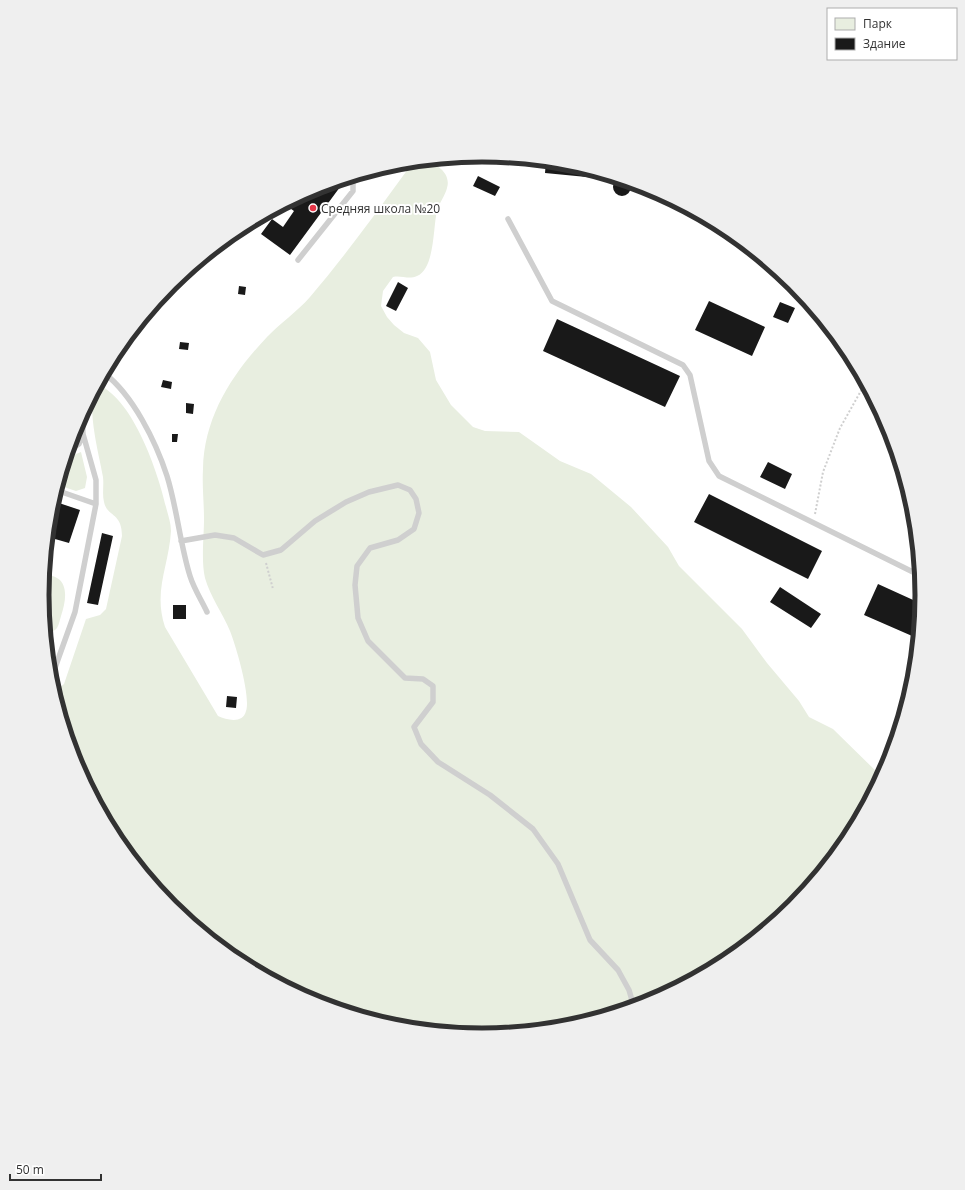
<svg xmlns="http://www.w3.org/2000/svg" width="965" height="1190" font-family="'Open Sans',sans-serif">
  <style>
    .green { fill: #e8eee0 }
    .building { fill: #191919 }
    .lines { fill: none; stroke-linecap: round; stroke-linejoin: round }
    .path { stroke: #cfcfcf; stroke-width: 2; stroke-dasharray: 2 2; stroke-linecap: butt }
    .lane { stroke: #cfcfcf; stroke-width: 5.5 }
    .poi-dot { fill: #e73648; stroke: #fff; stroke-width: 1.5 }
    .labels { text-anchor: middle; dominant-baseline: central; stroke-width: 4; stroke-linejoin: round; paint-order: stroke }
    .poi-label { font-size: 12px; fill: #323232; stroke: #fff; text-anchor: start }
    .rim { fill: none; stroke: #323232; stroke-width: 5 }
  </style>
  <rect width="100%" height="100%" fill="#fff"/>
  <path class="green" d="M419,161C433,160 452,172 447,188C445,196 439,203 437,211C433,226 435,269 417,276C409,280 401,275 393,277L383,291L381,306L387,317L394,325L404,333L418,338L430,352L436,380L451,405L473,427L485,431L519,432L560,461L591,474L631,507L668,547L679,566L742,629L767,663L799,701L809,717L833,729L882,777L849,840L794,907L727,961L651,1002L568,1027L482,1035L396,1027L314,1002L238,961L171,906L116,840L75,763L54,692L64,684L86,619L100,615L106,609L122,536C122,512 107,517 104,502C102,494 104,486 103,477C100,457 83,399 99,385C134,401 158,472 166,507C168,515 171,523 171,531C169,566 153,591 165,627L218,716C227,720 243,724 246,711C251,697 236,646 230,631C223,614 210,596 205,578C201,561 204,536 204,519C204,502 202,486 203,469C204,417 232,374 267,337C280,323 297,312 310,297C345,256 376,213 408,169Z
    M81,452L87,477L85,488L76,491L58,485L66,458Z
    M44,575C70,575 67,598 61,616C60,619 59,625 57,628C54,632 50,632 46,632L42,595Z"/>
  <path class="building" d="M546,161L569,163L598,172L597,178L545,173Z
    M478,176L500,187L495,196L473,186Z
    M613 187a9 9 0 1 1 18 0a9 9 0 1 1-18 0Z
    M333,182L340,187L290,255L261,234L272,219L283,227L294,211L284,204L294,199L301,204L312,189Z
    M647,187L651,188L664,195L658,198H654L648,192Z
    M398,282L408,288L396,311L386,306Z
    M239,286L246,287L245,295L238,294Z
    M709,301L765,327L752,356L695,330Z
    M780,302L795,308L788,323L773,317Z
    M557,319L680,376L665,407L543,351Z
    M180,342L189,343L188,350L179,349Z
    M163,380L172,382L171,389L161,387Z
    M186,403L194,404L193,414L186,413Z
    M172,434H178L177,442H172Z
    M768,462L792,474L785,489L760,477Z
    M709,494L822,551L808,579L694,522Z
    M53,501L80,510L69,543L48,537Z
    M102,533L113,536L98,605L87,603Z
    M878,584L922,604L919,639L864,615Z
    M780,587L821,614L811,628L770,602Z
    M173,605H186V619H173Z
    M227,696L237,697L236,708L226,707Z"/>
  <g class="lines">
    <path class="path" d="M815,514L823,472L840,428L866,382
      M266,563L273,589"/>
    <path class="lane" d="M508,219L552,301L683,365L690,375L709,461L719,476L921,576
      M298,260L353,191V178L352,177
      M104,373C133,395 156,442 167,476C177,508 180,544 190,576C194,589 202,601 207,612
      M68,451L79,444L83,434
      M56,490L96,504
      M181,541L215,535L234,538L263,555L281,550L315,521L346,502L369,492L398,485L410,490L416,499L419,513L414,529L398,540L370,548L357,566L355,585L358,618L368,641L405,678L423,679L433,686V702L414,727L421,744L438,762L490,795L533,829L558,864L590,940L618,970L629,990L634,1007
      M51,679L75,612L96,504V480L83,434L82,414"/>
  </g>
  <circle class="poi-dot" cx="313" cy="208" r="4"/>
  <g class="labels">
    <g class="poi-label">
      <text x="321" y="208">Средняя школа №20</text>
    </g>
  </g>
  <path d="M0 0H965V1190H0ZM49 595a433 433 0 1 1 866 0a433 433 0 1 1-866 0Z" fill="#efefef" fill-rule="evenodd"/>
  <path class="rim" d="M49 595a433 433 0 1 1 866 0a433 433 0 1 1-866 0Z"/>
  <rect x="827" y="8" width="130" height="52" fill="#ffffff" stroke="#adadad"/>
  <rect x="835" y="18" width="20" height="12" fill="#e8eee0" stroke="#adadad"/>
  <text x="863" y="28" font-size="12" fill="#323232">Парк</text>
  <rect x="835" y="38" width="20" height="12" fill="#191919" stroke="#adadad"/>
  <text x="863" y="48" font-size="12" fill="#323232">Здание</text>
  <path d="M10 1174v6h91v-6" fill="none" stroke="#323232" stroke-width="2"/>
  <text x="16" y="1174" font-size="12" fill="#323232" stroke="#ffffff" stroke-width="3" paint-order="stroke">50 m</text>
</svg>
